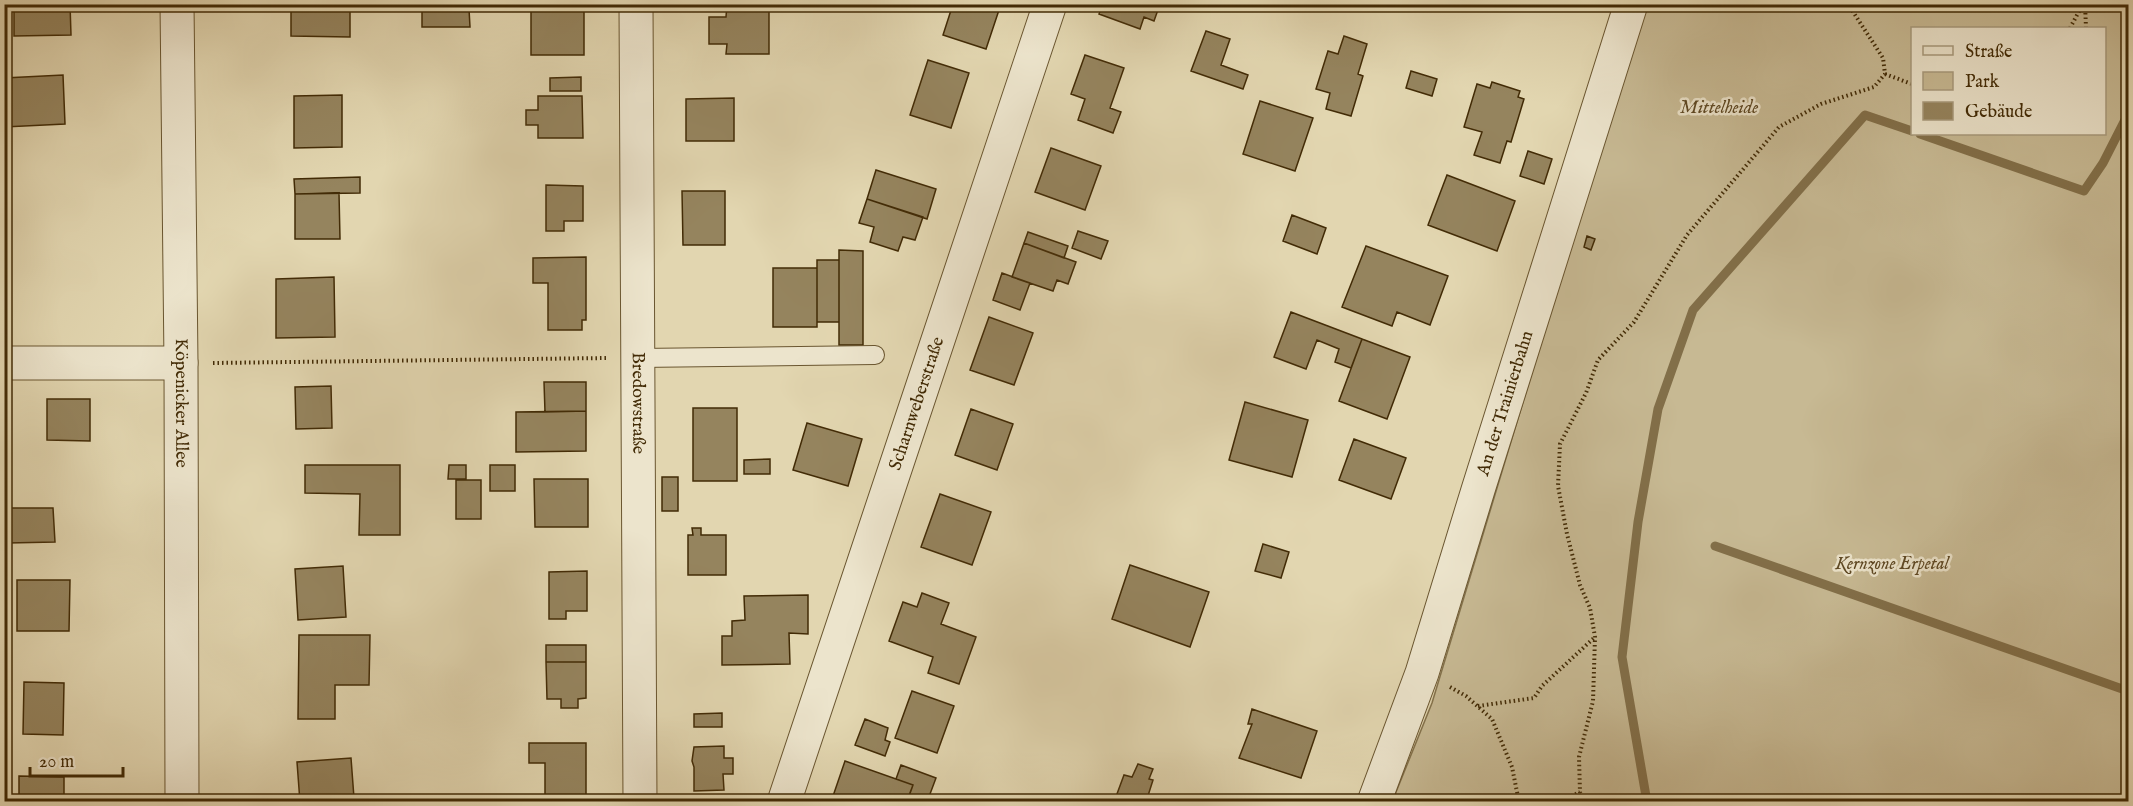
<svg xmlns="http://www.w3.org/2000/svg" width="2133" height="806" font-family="'IM FELL English',serif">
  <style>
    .green { fill: #c7b993; stroke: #84724c; stroke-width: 1.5; fill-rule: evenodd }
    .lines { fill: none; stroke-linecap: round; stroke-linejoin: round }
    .stream { stroke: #826f49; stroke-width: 9 }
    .building { fill: #95845e; stroke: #422b06; stroke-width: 1.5 }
    .service-casing { stroke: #6a5630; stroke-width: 20 }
    .minor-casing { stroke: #6a5630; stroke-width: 35 }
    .tertiary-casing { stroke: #6a5630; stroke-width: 35 }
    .path { stroke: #422b06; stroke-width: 4; stroke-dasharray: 1.5 3; stroke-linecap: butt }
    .service { stroke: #ece4cc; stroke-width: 18 }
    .minor { stroke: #ece4cc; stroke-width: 33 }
    .tertiary { stroke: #ece4cc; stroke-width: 33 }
    .labels { text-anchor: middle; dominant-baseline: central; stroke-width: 5; stroke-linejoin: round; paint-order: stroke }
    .park-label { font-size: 18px; font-style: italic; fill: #5d4722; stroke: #ece4cc }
    .street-label { font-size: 18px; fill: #422b06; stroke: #ece4cc }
  </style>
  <rect width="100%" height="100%" fill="#e2d6b0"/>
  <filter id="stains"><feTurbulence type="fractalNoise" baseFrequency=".00333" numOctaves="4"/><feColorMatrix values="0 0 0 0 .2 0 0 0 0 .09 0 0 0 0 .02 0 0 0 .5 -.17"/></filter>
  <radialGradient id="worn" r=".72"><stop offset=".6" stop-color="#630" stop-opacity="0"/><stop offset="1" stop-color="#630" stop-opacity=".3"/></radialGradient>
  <path class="green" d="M1643,5H2128V801L1392,802L1432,703ZM1912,28H2104V134H1912Z"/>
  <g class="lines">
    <path class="stream" d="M1920,134L2084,191L2103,163L2128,114
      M1715,546L2128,691
      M1647,802L1622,657L1638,522L1658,409L1693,310L1865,115L1912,131"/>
  </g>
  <path class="building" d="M14,4H70L71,35L14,36Z
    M291,4H350V37L291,36Z
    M394,4H422V9H394Z
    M422,4H449V9H422Z
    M531,4H584V55H531Z
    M727,4H769V54H726L727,44H709V17H726Z
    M953,4H982L999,10L986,49L943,35Z
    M1103,4H1160L1154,21L1144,17L1140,29L1099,14Z
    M422,9H469L470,27H422Z
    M1206,31L1230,39L1221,65L1248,75L1243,89L1191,71Z
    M1344,36L1367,44L1358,74L1363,76L1351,116L1326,109L1330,93L1316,89L1328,51L1338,54Z
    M1085,55L1124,68L1110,108L1121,112L1113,133L1078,120L1085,99L1071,94Z
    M928,60L969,73L951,128L910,115Z
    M1411,71L1437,79L1432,96L1406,88Z
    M63,75L65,124L4,127V78Z
    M581,77V91H550V78Z
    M1492,82L1520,91L1518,97L1524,99L1511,142L1507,141L1500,163L1474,155L1482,132L1464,127L1477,84L1490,88Z
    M342,95V147L294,148V96Z
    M538,96H582L583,138H538V125H526V110H538Z
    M734,98V141H686V99Z
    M1260,101L1313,118L1295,171L1243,154Z
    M1051,148L1101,166L1085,210L1035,192Z
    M1528,151L1552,159L1544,184L1520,176Z
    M876,170L936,189L927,219L867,199Z
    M1447,175L1515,201L1497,251L1428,225Z
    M360,177V193L295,194L294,179Z
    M546,185L583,186V221H564V231H546Z
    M682,191H725V245H683Z
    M339,193L340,239H295V194Z
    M867,199L923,217L915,240L903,237L898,251L870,242L874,227L859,223Z
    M1292,215L1326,228L1317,254L1283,241Z
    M1078,231L1108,241L1101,259L1072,248Z
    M1028,232L1068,246L1064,258L1024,243Z
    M1587,236L1595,239L1591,250L1584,247Z
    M1024,243L1076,262L1068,284L1057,280L1053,291L1012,277Z
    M1366,246L1448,276L1430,325L1397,312L1392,326L1342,307Z
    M839,250L863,251V345H839Z
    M586,257V320H582V330H548V283H533V258Z
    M817,260H839V322H817Z
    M773,268H817V327H773Z
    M1002,273L1030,283L1020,310L993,300Z
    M334,277L335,337L276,338V279Z
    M1291,312L1362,339L1351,368L1335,362L1339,349L1317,340L1306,369L1274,357Z
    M989,317L1033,333L1014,385L970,370Z
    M1362,339L1410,357L1387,419L1339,401Z
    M544,382H586V411L545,412Z
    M331,386L332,428L296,429L295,387Z
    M47,399H90V441L47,440Z
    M1245,402L1308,420L1292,477L1229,460Z
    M693,408H737V481H693Z
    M971,409L1013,424L997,470L955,455Z
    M586,411V451L516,452V412Z
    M807,423L862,439L848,486L793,470Z
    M1354,439L1406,458L1391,499L1339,480Z
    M770,459V474H744V460Z
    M305,465H400V535H359L360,494L305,493Z
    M449,465H466V479H448Z
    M490,465H515V491H490Z
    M662,477H678V511H662Z
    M534,479H588V527H535Z
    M456,480H481V519H456Z
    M940,494L991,512L972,565L921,547Z
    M7,508H53L55,542L8,543Z
    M692,528H701V535H726V575H688V535H693Z
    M1263,544L1289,552L1281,578L1255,571Z
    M1130,565L1209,592L1190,647L1112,619Z
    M343,566L346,617L298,620L295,569Z
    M587,571V611H566V619H549V572Z
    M17,580H70L69,631H17Z
    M922,593L949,603L941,624L976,637L959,684L928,673L933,657L889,641L903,602L917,607Z
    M808,595V634L789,633L790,664L722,665V636H732V621L745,620L744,596Z
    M299,635H370L369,685H335V719H298Z
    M546,645H586V662H546Z
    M546,662H586V698L578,699V708H561V699H547Z
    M24,682L64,683L63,735L23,734Z
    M912,691L954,706L937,753L895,738Z
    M1252,709L1317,731L1301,778L1239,758L1252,724H1248Z
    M722,713V727H694V714Z
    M865,719L888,728L885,740L890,742L885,756L855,745Z
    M529,743H586V800L545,801V763H529Z
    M724,746V758H733V774H723L724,790L694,791V767L692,761L694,747Z
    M351,758L354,798L300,802L297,762Z
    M845,761L913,785L907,802H831Z
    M1138,764L1153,769L1149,779L1153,780L1146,802H1114L1124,775L1132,777Z
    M901,765L936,778L927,802H919L908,798L913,785L896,779Z
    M19,776L64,777V802H19Z"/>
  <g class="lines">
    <g class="service-casing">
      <path id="service" d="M638,358L875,355"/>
    </g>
    <g class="minor-casing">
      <g id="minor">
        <path id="s1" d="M636,4L640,802"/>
        <path d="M4,363H181"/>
        <path id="s2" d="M784,802L1050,4"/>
        <path id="s3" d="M1374,802L1422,673L1478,490L1631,4"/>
      </g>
    </g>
    <g class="tertiary-casing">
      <g id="tertiary">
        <path id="s4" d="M177,4L181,363L182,802"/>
      </g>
    </g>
    <path class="path" d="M2085,4L2086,28
      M2070,28L2083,4
      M1885,74L1912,84
      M213,363L607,358
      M1450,687L1466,696L1492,719L1512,767L1519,802
      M1478,706L1534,698L1542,686L1595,637
      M1559,802L1580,792
      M1582,802L1580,792L1579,757L1593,701L1595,637L1590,608L1580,585L1567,534L1558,486L1560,444L1586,393L1598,360L1634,322L1687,235L1779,127L1821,104L1874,87L1885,74L1883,58L1848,4"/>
    <use href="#service" class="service"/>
    <use href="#minor" class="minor"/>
    <use href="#tertiary" class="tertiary"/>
  </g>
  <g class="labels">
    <g class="park-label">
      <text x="1719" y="108">Mittelheide</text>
      <text x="1892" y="564">Kernzone Erpetal</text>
    </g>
    <g class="street-label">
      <text stroke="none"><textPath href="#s4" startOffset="399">Köpenicker Allee</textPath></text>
      <text stroke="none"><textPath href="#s1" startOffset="399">Bredowstraße</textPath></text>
      <text stroke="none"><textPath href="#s2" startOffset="420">Scharnweberstraße</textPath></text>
      <text stroke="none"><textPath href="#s3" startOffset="420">An der Trainierbahn</textPath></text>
    </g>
  </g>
  <rect width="2133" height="806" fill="none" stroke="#e2d6b0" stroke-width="24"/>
  <rect x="6" y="6" width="2121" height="794" fill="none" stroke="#422b06" stroke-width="3"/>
  <rect x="12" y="12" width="2109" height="782" fill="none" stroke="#422b06" stroke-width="1.5"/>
  <rect x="1911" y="27" width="195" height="108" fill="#ece4cc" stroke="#a89a7d" stroke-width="1.5"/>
  <rect x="1923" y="46" width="30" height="9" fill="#ece4cc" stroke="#a89a7d" stroke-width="1.5"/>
  <text x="1965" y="57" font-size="18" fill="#422b06">Straße</text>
  <rect x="1923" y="72" width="30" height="18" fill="#c7b993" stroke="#a89a7d" stroke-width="1.5"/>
  <text x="1965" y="87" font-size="18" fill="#422b06">Park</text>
  <rect x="1923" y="102" width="30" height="18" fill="#95845e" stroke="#a89a7d" stroke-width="1.5"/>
  <text x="1965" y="117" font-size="18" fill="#422b06">Gebäude</text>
  <path d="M30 767v9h93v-9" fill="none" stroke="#422b06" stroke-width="3"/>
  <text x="39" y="767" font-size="18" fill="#422b06" stroke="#ece4cc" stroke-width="4.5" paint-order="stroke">20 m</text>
  <rect width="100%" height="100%" filter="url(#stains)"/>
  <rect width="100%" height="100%" fill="url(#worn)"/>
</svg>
